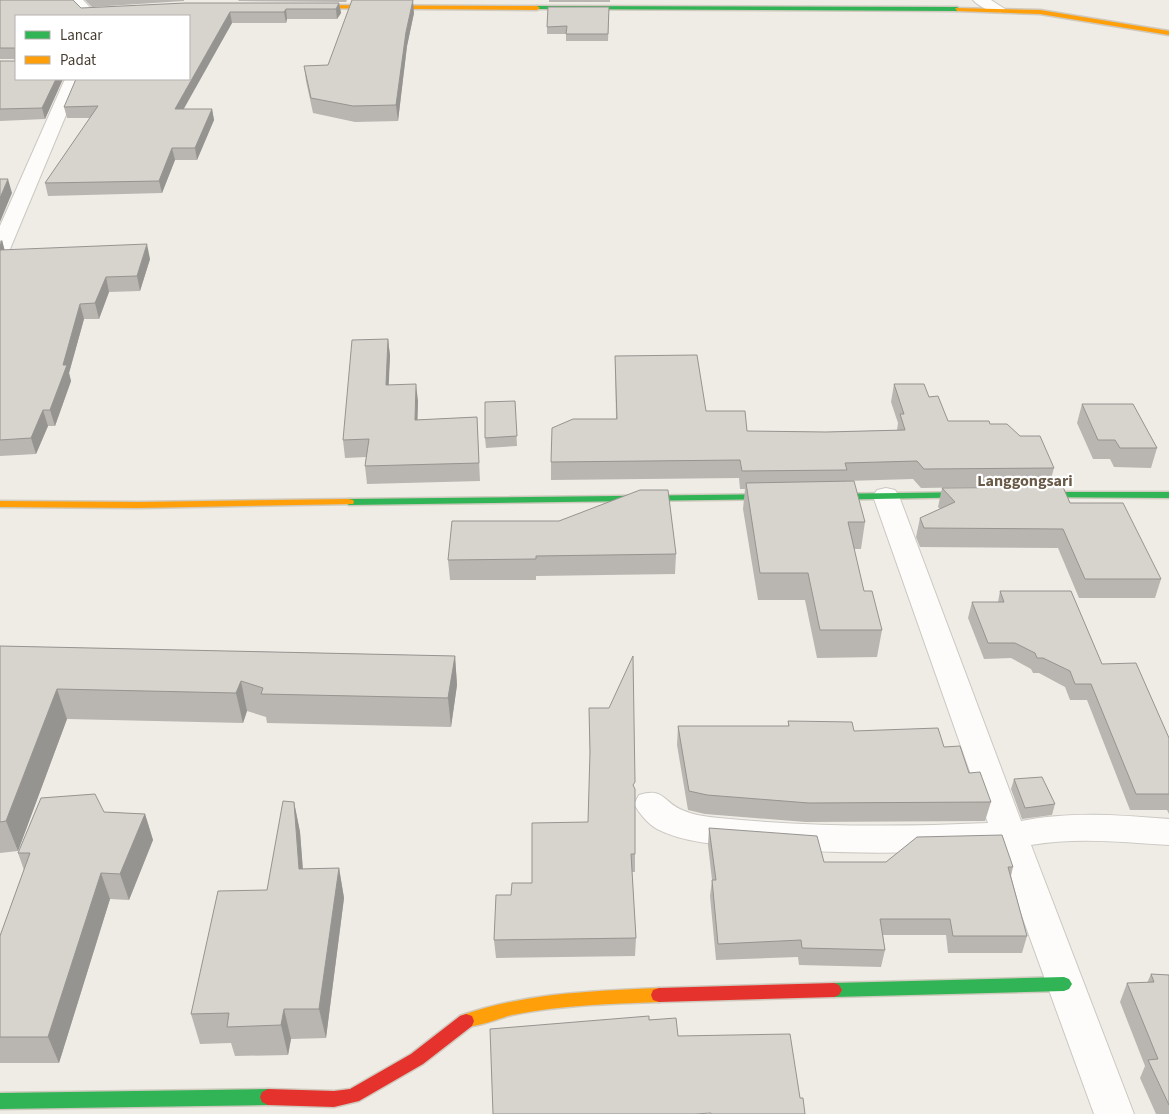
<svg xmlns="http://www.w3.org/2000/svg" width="1169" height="1114" font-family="'Source Sans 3',sans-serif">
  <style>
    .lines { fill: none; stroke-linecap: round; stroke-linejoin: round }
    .street-casing { stroke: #cbc8c2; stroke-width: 2 }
    .fast-casing { stroke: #d0cabe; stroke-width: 3 }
    .slow-casing { stroke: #d0cabe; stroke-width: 3 }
    .jam-casing { stroke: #d0cabe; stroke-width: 3 }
    .street { fill: #fdfcfb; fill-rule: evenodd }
    .fast { fill: #30b455; fill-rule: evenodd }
    .slow { fill: #ff9f0a; fill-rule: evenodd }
    .jam { fill: #e5322d; fill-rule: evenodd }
    .wall { fill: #b9b5b0 }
    .shaded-wall { fill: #969490 }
    .building { fill: #d7d3cd; stroke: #969490 }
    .labels { text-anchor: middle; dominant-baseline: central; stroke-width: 4.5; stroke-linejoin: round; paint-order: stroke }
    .quarter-label { font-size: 16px; font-weight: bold; fill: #695a48; stroke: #fff }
  </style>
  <rect width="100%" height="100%" fill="#efece6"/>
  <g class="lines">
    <g class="street-casing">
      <path id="street" d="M68,0H83L98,16H83Z
        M973,0H991L1005,9L1003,12C994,14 979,7 973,0Z
        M65,79H81L10,249L7,253L0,255V226Z
        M886,488L895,490L899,496L1021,821C1071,811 1119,815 1169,819V845C1123,842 1076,837 1031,845L1134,1114H1094L998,850C915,853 832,855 750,847C720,845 685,843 657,829C648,824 639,813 634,804L639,795C664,787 663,802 682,810C693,815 707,817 719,818C808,827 899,827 988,823L873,496L877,490Z"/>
    </g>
    <g class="fast-casing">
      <path id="fast" d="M537,6L957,7L960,9L957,11L535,9Z
        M978,492L983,495L982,497L821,500L816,497L821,494Z
        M1029,492H1169V498L1025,497L1024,495Z
        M781,494L785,495L786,497L785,499L349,505L344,502L349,499Z
        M1064,977L1069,979L1072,984L1069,989L1064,991L834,997L829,995L826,990L829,985L834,983Z
        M268,1089L274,1092L276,1097L274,1102L268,1105L0,1109V1093Z"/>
    </g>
    <g class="slow-casing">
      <path id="slow" d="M302,5L537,6L540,8L537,10L300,8Z
        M955,8L1040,10L1169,31V35L1040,14L957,11Z
        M349,499L353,500L354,502L353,504L139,508L0,507V501L139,502Z
        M659,988L665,990L667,995L665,1000L659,1002C610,1004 561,1005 512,1015C500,1018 471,1030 460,1026L458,1021L460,1016C524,993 592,991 659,988Z"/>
    </g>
    <g class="jam-casing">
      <path id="jam" d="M834,983L839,985L842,990L839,995L834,997L659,1002L653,1000L651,995L653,990L659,988Z
        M466,1014L472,1016L474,1021L472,1026L423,1064L359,1101L334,1107L268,1105L262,1102L260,1097L262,1092L268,1089L334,1091L350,1089L411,1054L460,1016Z"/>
    </g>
    <use href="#street" class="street"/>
    <use href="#fast" class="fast"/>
    <use href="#slow" class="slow"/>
    <use href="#jam" class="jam"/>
  </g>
  <path class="wall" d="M0,0L81,8L339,3L341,13L337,19H287L286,23H232L183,109H212L214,120L197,160H175L162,193L48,196L45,183L90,118H67L64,107L189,16L16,79H63L45,119L0,121V61H15V59H0Z
    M85,0H184V1L92,7Z
    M238,0H347L346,2L239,1Z
    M549,0H610V2H549Z
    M414,13L407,46L398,121L355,122L313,113L306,81L304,66L328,65Z
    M609,14L608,41H566V34H547V27Z
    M2,240L4,250L150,259L140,291L109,292L99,319H84L69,373L71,381L55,426H48L36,454L0,456V241Z
    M388,339L390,356L388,385L418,401L417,420L477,417L480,481L367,484L365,466L366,457L345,458L343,440Z
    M615,356L706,411L747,431L826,432L897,430L898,423L891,402L894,384L929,397L948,421L990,424L1054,468L1049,486L921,488L913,479L846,481L865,522L861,549H854L864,591L882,630L877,657L817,658L805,600H758L743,509L745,489H740L739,478L551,480V462L616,419Z
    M515,401L517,446L486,448L485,438Z
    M1082,404L1157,448L1151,468L1114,467L1110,459H1093L1077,423Z
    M942,488L1070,503L1161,579L1155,598H1079L1058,548L920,547L916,537L920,518L940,509L938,507Z
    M559,521L676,554L675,574L536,576V580H450L448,560Z
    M1000,591L1102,664L1169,738V814L1167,810H1130L1087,700H1070L1065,687L1039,673H1033L1031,669L1011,658L984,659L968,618L972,602H998Z
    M0,646L455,656L457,685L451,727L267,723L266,717L247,711L243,723L67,719L18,851L0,853Z
    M589,708L634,788L635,854V872H632L636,938L635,956L496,958L494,940L511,895L532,883L588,822L590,762Z
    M788,721L854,731L944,747L969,773L991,802L985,821L806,822L705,814L688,810L677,745L678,726H788Z
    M1014,779L1055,804L1052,815L1022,819L1011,789Z
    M294,802L300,832L303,869L339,868L344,898L326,1038L291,1039L288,1055L235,1056L231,1043L200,1044L191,1014L267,890Z
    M104,812L145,814L153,840L129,900L110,899L59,1063H0V936L24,870L18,853Z
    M709,828L824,862L1013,867L1011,876L1027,936L1022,953H948L946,935H883L885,950L881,967L799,965L798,957L716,960L710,896L712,880L708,845Z
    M1151,974L1169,975V1114H1156L1140,1078L1145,1066L1120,1002L1127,983H1147Z"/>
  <path class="shaded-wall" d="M413,0L414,13L407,46L398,121L396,105L406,32Z
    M339,3L341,13L337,19L336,9Z
    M286,9L287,19L286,23L284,12Z
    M230,12L232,23L177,121L175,109Z
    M56,79H63L45,119L42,108Z
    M212,109L214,120L197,160L195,148Z
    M172,148L175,160L162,193L159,181Z
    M8,179L12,193L0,222V198Z
    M2,240L6,255L0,257V245Z
    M147,244L150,259L140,291L137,276Z
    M106,277L109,292L99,319L95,303Z
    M80,304L84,319L69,373L71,381L55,426L50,410Z
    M388,339L390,356L388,402L386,385Z
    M416,384L418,401L417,437L415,420Z
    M43,410L48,426L36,454L31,438Z
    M455,656L457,685L451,727L448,698Z
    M241,681L247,711L243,723L236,693Z
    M57,689L67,719L18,851L6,821Z
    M294,802L300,832L305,899L299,869Z
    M145,814L153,840L129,900L120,874Z
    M339,868L344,898L326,1038L319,1009Z
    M101,873L110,899L59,1063L48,1037Z
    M284,1009L291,1039L288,1055L281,1025Z"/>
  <path class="building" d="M0,0H73L81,8L185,3H339L336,9H286L284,12H230L175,109H212L195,148H172L159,181L45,183L98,106L64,107L76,79H189V16H16V79H56L42,108L0,109V61H15V48H0Z
    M352,0H413L406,32L396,105L353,106L311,98L304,66L328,65Z
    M548,7H609L608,34H566L567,26L547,27Z
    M0,179H8L0,198Z
    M147,244L137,276L106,277L95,303L80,304L63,365H67L50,410H43L31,438L0,440V250Z
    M388,339L386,385L416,384L415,420L477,417L479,463L365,466L369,439L343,440L352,340Z
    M697,355L706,411H745L747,431L826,432L905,430L900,414H904L894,384H924L929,397L938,396L948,421H989L990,424H1007L1020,436H1040L1054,468L924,469L917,461L845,463L847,470L742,471L740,460L551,462L552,428L573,419H617L615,356Z
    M515,401L517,436L485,438V402Z
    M1082,404H1133L1157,448H1120L1115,440H1098Z
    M854,481L865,522H848L864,591H872L882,630H820L808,573H760L746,483Z
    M1063,487L1070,503H1123L1161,579H1085L1063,529L924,528L920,518L955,502L942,488Z
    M640,490H668L676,554L536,556V559L448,560L452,521H559Z
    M1000,591H1071L1102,664L1136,663L1169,738V794H1136L1091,684H1075L1070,671L1043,658H1037L1035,653L1015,643H988L972,602H1004Z
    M0,646L455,656L448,698L261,694L263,688L241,681L236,693L57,689L6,821L0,822Z
    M633,656L635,782L633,785L635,789V854H631L636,938L494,940L496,895H511L512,883H532V823L588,822L590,752L589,708H609Z
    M788,721L852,722L854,731L938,728L944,747L960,746L969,773L980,772L991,802L809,803L707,795L689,791L678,726H789Z
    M1042,777L1055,804L1025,808L1014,779Z
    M95,794L104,812L145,814L120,874L101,873L48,1037H0V936L30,853H18L41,798Z
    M283,801L294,802L299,869L339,868L319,1009H284L281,1025L227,1027L229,1013L191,1014L218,891L267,890Z
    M709,828L817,836L824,862H886L917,837L1002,835L1013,867H1008L1027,936H953L950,919H880L885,950L802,948L801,940L718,944L712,880H716Z
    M1151,974L1169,975V1105L1148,1060L1158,1059L1127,983L1154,982Z
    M649,1016V1020L676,1018L678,1036L790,1034L800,1098H803L805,1114H711V1113L695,1114H493L490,1029Z"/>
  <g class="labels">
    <g class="quarter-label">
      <text x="1025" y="481">Langgongsari</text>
    </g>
  </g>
  <rect x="15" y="15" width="175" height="65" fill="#ffffff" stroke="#b5b1ad"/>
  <rect x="25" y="31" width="25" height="8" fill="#30b455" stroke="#b5b1ad"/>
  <text x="60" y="40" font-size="15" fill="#453d32">Lancar</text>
  <rect x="25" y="56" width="25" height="8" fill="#ff9f0a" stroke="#b5b1ad"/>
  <text x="60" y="65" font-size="15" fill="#453d32">Padat</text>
</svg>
